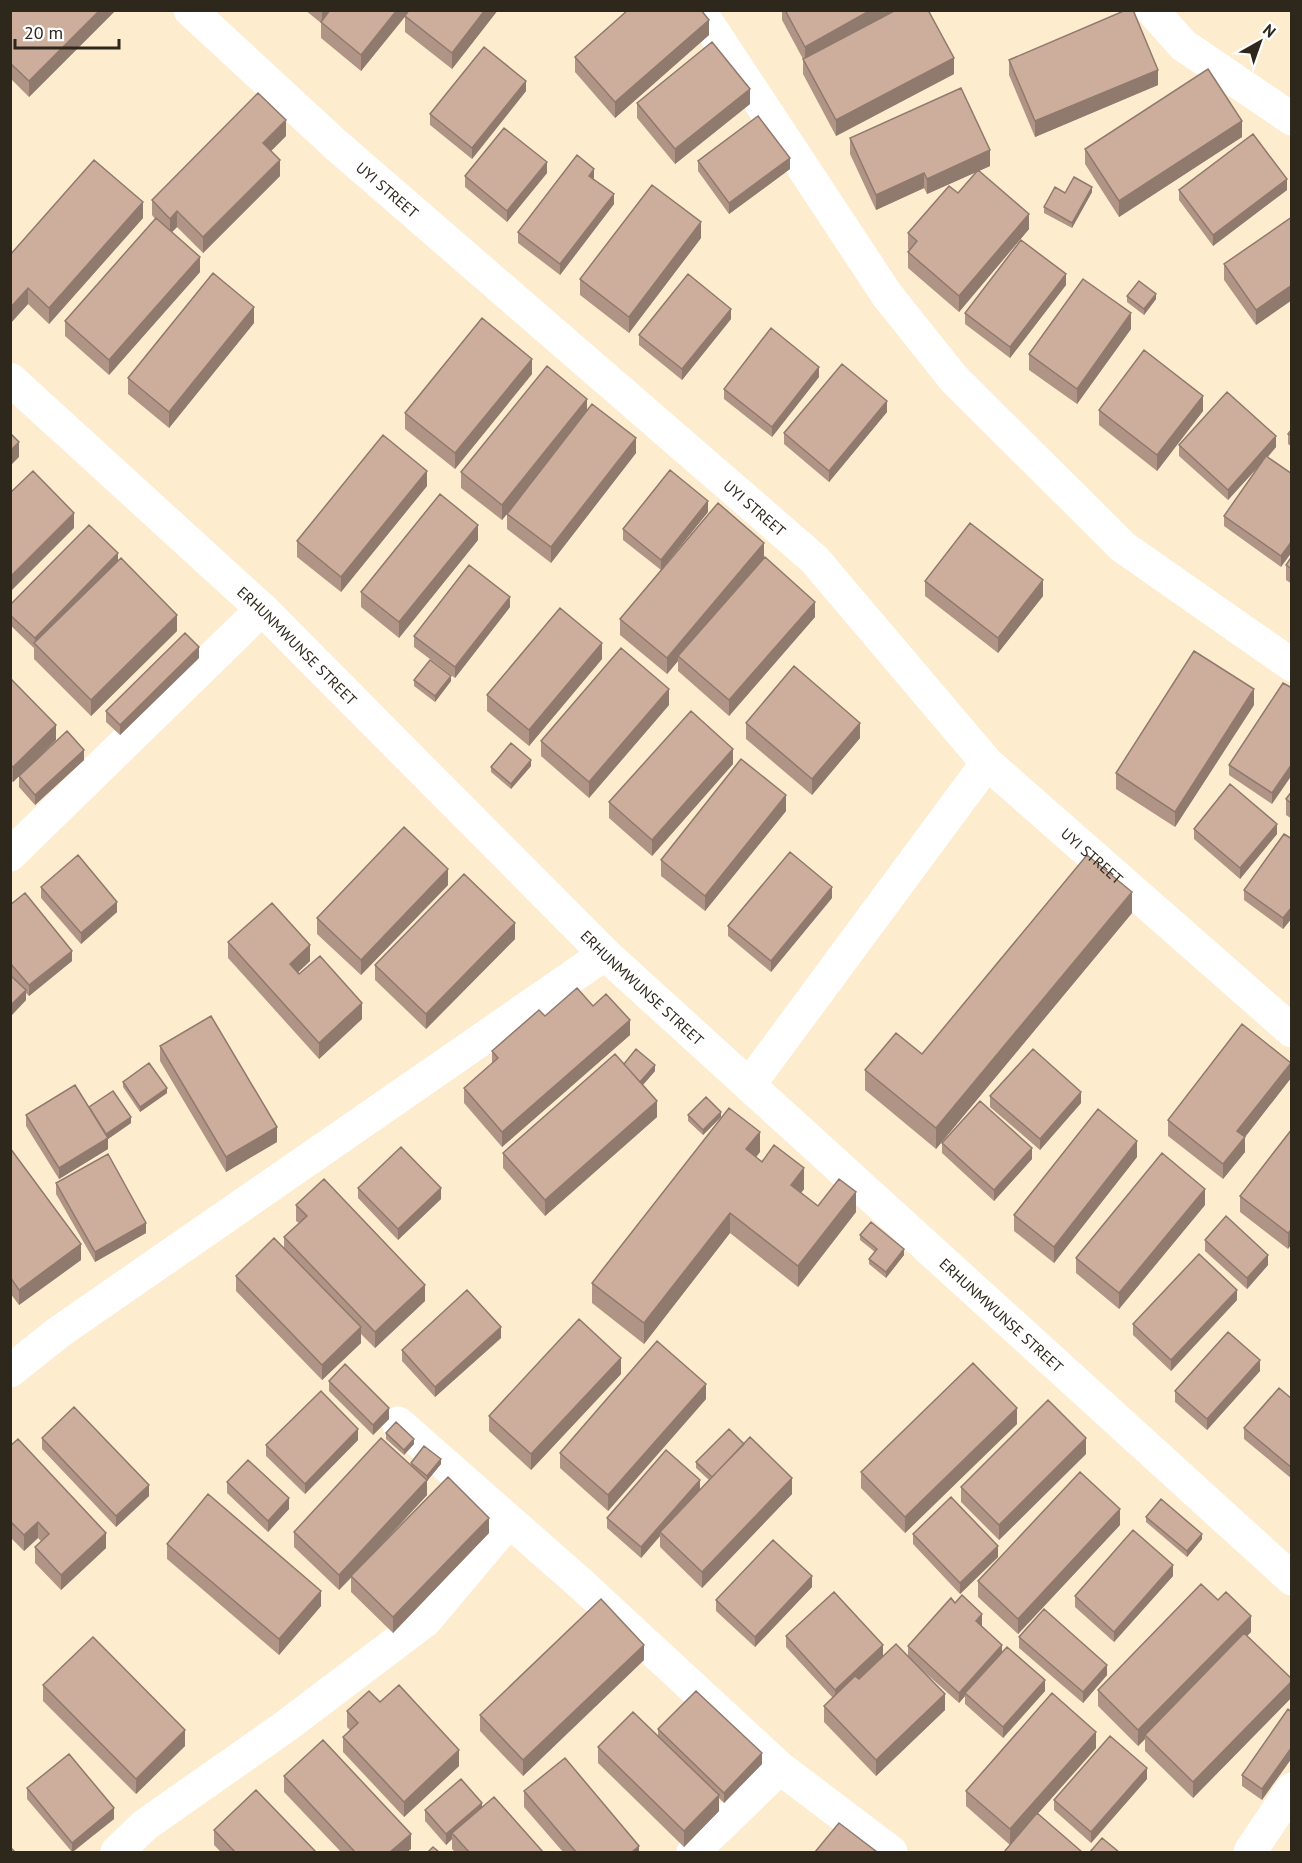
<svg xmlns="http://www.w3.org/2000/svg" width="1302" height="1863" font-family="'PT Sans',sans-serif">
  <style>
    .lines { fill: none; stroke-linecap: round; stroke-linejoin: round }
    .minor { stroke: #fff; stroke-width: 33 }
    .wall { fill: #b09586 }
    .shaded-wall { fill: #90796d }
    .building { fill: #cdad9c; stroke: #90796d; stroke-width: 1.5 }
    .labels { text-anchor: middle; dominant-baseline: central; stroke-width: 6; stroke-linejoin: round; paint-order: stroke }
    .street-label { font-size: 15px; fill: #2e271c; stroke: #fff }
  </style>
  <rect width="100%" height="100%" fill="#fdecce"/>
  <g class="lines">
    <g class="minor">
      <path id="s1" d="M190,10L335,144L814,559L987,763L1292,1031"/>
      <path d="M699,10L887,295L954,379L1123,547L1292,665"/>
      <path d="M1152,10L1183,45L1292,119"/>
      <path id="s2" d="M10,379L262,609L605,954L1292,1579"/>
      <path d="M10,855L262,609"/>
      <path d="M749,1085L987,763"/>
      <path d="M10,1371L59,1332L605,954"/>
      <path d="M398,1423L580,1583L780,1768L891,1852"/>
      <path d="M117,1852L145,1825L286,1726L426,1620L509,1521"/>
      <path d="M693,1852L780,1768"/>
      <path d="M1250,1852L1292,1789"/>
    </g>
  </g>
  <path class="wall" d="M10,10H116L29,97L10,78Z
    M305,10H498L452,69L405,32V17L361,71L321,38V23Z
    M782,10H785L954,74L836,136L803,74V59L782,20Z
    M709,35L615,118L575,72V57Z
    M1009,60L1158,85L1035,137L1009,75Z
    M526,91L472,159L430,125V114Z
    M637,103L750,104L675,164L637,118Z
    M286,136L271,151L280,176L203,253L177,227L172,232L200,272L109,375L65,336V321L155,219L152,215V200Z
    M1242,137L1119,217L1085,164V149Z
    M850,138L990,166L979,171L1029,229L959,312L908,268V252L909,250L908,249V233L958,193L976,172L927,194L924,188L876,210L850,154Z
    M698,161L790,169L729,214L698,171Z
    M547,173L507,222L465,187V176Z
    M594,179L614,204L560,275L518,243V232Z
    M1179,190H1287L1213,246L1179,200Z
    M1092,192L1072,228L1044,213V207L1065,193Z
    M1292,217V300L1256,325L1224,280V264Z
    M143,218L49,324L28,304L10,323V255Z
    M701,238L629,333L580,295V279Z
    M1066,285L1010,358L965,324V313Z
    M1127,296L1156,299L1144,315L1127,302Z
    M731,319L682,380L639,345V335Z
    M254,323L169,428L128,394V378Z
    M1131,329L1077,404L1029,370V354Z
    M532,374L455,469L405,429V413Z
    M819,377L772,437L724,399V389Z
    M587,410L636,453L551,563L507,529V514L502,520L461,488V472Z
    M1099,410L1203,411L1157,471L1099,425Z
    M887,412L829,482L784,444V433Z
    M1292,429V447L1288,444V434Z
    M1179,445L1276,447L1268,457L1292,474L1281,567L1224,526V516L1258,467L1228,500L1179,456Z
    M427,486L341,592L297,557V541Z
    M708,512L662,569L764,557L815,617L729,716L678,671V661L667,674L620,635V619L661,570L623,540V529Z
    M478,540L399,638L361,607V592Z
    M1292,556V584L1286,580V565Z
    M118,561L177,631L91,716L34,659V648L10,625V605Z
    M925,581L1043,596L998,653L925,596Z
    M510,607L455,678L414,647V636Z
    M199,658L120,735L106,722V711Z
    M602,659L529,746L487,711V695Z
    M10,678L56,740L32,764L84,760L35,805L19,787V776L13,782L10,780Z
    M414,680L451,681L435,702L414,686Z
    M1283,683L1272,804L1229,775V765Z
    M669,705L589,798L541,756V741Z
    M1254,705L1175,827L1116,789V773Z
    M746,723L860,738L812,795L746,739Z
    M733,764L652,856L609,818V802Z
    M531,766L511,789L491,772V767Z
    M1292,791V819L1286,815V799Z
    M786,811L705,911L661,876V860Z
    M1194,829L1277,834L1240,879L1194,839Z
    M1292,839V918L1283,929L1244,900V890Z
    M448,885L361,975L317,934V918Z
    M41,887L117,912L81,944L41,898Z
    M832,898L771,972L728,936V926Z
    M10,905L72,961L29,996L26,993V1000L10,1017V975L15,980L10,974Z
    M1132,913L936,1149L865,1090V1070L922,1054Z
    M515,939L426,1029L375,980V965Z
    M228,942L310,961L298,972L362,1019L319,1059L228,958Z
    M593,1006L630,1035L502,1147L464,1103V1088L492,1063V1051L545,1016Z
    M160,1046L277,1142L226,1172L160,1061Z
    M624,1064L655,1071L643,1085L657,1117L545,1216L503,1168V1153Z
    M1291,1078L1245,1137V1152L1223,1179L1168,1136V1120Z
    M123,1082L167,1093L140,1112L123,1087Z
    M990,1096L1081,1103L1040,1150L990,1107Z
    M89,1107L131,1123L108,1139V1149L59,1179L26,1126V1115Z
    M688,1115L721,1117L703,1135L688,1121Z
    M1292,1129L1288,1249L1240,1212V1196Z
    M942,1143L1032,1159L994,1201L942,1153Z
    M10,1148L81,1260L19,1305L10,1293Z
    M760,1152L756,1157L804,1189L801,1193L818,1206L856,1212L798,1287L730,1233L644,1344L592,1303V1283Z
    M1137,1157L1054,1263L1014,1231V1215Z
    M56,1183L146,1233L95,1262L56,1194Z
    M358,1188L441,1199L398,1240L358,1198Z
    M296,1205L425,1301L375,1348L361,1334V1343L322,1380L236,1291V1276L284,1248V1237L299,1223L296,1221Z
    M1205,1205L1119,1309L1076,1273V1258Z
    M860,1235L904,1255L886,1278L869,1264V1259L875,1252L860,1240Z
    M1205,1240L1268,1265L1247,1289L1205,1251Z
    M1237,1300L1171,1371L1133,1335V1324Z
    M501,1338L435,1397L402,1361V1350Z
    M1260,1371L1207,1430L1175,1402V1391Z
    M621,1374L531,1470L489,1431V1416Z
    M329,1381L389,1419L373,1435L329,1391Z
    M706,1399L608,1511L560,1468V1453Z
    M1292,1399V1479L1244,1439V1428Z
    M1017,1424L905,1533L861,1488V1472Z
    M386,1433L414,1444L404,1455L386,1439Z
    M42,1438L149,1496L116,1527L42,1449Z
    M358,1440L305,1494L266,1456V1445Z
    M10,1446L106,1548L61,1590L35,1563V1547L41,1541L38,1538L24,1551L10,1537Z
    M1086,1454L999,1540L961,1502V1487Z
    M696,1462L792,1494L702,1588L660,1547V1536L641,1558L607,1528V1518L700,1490L709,1480L696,1468Z
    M411,1463L441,1464L427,1481V1480V1495L376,1551L489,1533L393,1633L351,1592V1578L339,1590L294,1547V1532L411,1466Z
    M227,1482L289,1509L268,1532L227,1493Z
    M1146,1517L1202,1539L1187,1557L1146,1522Z
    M1120,1525L1018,1634L978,1597V1581Z
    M913,1534L998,1557L960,1594L913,1544Z
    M167,1544L321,1606L279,1655L167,1559Z
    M1173,1576L1114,1642L1075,1607V1596Z
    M812,1587L755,1647L716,1611V1600Z
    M955,1603L982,1625L981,1626L1002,1653L1045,1691L1003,1738L965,1704V1696L959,1703L912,1661L945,1710L876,1776L824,1722V1706L833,1698L786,1647V1636L883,1656H908V1646Z
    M1251,1632L1247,1636L1292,1679V1697L1193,1798L1145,1751V1739L1138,1746L1098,1706V1690Z
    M1019,1637L1107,1675L1083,1703L1019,1648Z
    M644,1660L523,1776L480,1731V1715Z
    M43,1685L185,1746L136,1794L43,1701Z
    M380,1702L459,1766L404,1817L343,1752V1737L350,1730L347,1727V1711Z
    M1288,1709L1262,1800L1242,1786V1775Z
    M658,1729L762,1764L724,1803L719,1798V1811L684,1847L598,1763V1747L658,1736Z
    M1096,1748L1010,1845L966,1806V1791Z
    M284,1776L411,1849L407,1852H341L284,1792Z
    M1147,1779L1091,1843L1054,1810V1800Z
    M27,1788L114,1819L73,1852H72L27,1799Z
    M524,1791L639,1852H563L524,1807Z
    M482,1807L543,1852H455L452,1849V1839L446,1845L425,1821V1810Z
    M214,1830L316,1852H221L214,1845Z"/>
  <path class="shaded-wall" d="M100,10H116L29,97V81Z
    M322,10H333L322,24Z
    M397,10H410L361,71V55Z
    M485,10H498L452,69V53Z
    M871,10H899L805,62V47Z
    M709,20V35L615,118V102Z
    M954,58V74L836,136V120Z
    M1158,70V85L1035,137V121Z
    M526,81V91L472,159V148Z
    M750,89V104L675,164V149Z
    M286,120V136L263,159V143Z
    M1242,121V137L1119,217V201Z
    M990,150V166L927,194V179Z
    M790,158V169L729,214V203Z
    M280,160V176L203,253V237Z
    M547,162V173L507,222V211Z
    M594,169V179L589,176Z
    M924,173V188L876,210V195Z
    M1287,179V190L1213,246V235Z
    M1092,187V192L1072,228V223Z
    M614,194V204L560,275V264Z
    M143,202V218L49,324V308Z
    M177,211V227L170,234V219Z
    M1029,214V229L959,312V296Z
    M701,222V238L629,333V317Z
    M200,257V272L109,375V360Z
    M1066,274V285L1010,358V347Z
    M1292,285V300L1256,325V310Z
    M28,288V304L11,323V307Z
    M1156,294V299L1144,315V309Z
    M254,307V323L169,428V412Z
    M731,309V319L682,380V369Z
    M1131,313V329L1077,404V389Z
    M532,359V374L455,469V453Z
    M819,367V377L772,437V427Z
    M1203,396V411L1157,471V455Z
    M587,399V415L502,520V505Z
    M887,401V412L829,482V471Z
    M1276,436V447L1228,500V490Z
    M636,438V453L551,563V547Z
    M19,442V457L10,466V451Z
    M427,471V486L341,592V577Z
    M708,501V512L661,570V560Z
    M74,513V528L10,592V577Z
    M478,525V540L399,638V622Z
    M1292,541V552L1281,567V556Z
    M764,543V559L678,656V661L667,674V658Z
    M118,553V564L35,644V638Z
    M1043,580V596L998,653V638Z
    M510,597V607L455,678V667Z
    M815,602V617L729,716V700Z
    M177,615V631L91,716V700Z
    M602,643V659L529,746V730Z
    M199,647V658L120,735V725Z
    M451,676V681L435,702V696Z
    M669,689V705L589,798V782Z
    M1254,689V705L1175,827V812Z
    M860,723V738L812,795V779Z
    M56,725V740L13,782V767Z
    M733,749V764L652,856V840Z
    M84,750V760L35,805V795Z
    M531,760V766L511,789V784Z
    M1292,764V775L1272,804V793Z
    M786,795V811L705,911V896Z
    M1277,824V834L1240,879V868Z
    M448,869V885L361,975V960Z
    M832,887V898L771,972V961Z
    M1132,892V913L936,1149V1128Z
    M117,902V912L81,944V933Z
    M1292,907V918L1283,929V918Z
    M515,923V939L426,1029V1014Z
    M310,945V961L290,980V964Z
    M72,951V961L29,996V985Z
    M26,990V1000L10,1017V1006Z
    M362,1003V1019L319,1059V1043Z
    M630,1020V1035L502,1147V1132Z
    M1291,1063V1078L1245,1137V1152L1223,1179V1164L1237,1131Z
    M655,1065V1071L640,1088V1082Z
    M167,1088V1093L140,1112V1107Z
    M1081,1092V1103L1040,1150V1139Z
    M657,1101V1117L545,1216V1200Z
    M721,1112V1117L703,1135V1130Z
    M131,1117V1123L108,1139V1149L59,1179V1168Z
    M277,1127V1142L226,1172V1157Z
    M760,1132V1152L746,1170V1149Z
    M1137,1141V1157L1054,1263V1247Z
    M1032,1148V1159L994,1201V1190Z
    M804,1168V1189L791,1205V1185Z
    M441,1188V1199L398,1240V1229Z
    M1205,1189V1205L1119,1309V1293Z
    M856,1192V1212L798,1287V1266Z
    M730,1213V1233L644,1344V1323Z
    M146,1223V1233L95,1262V1252Z
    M1292,1229V1244L1288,1249V1233Z
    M81,1244V1260L19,1305V1290Z
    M904,1249V1255L886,1278V1272Z
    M1268,1255V1265L1247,1289V1278Z
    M425,1285V1301L375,1348V1332Z
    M1237,1290V1300L1171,1371V1360Z
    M361,1327V1343L322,1380V1365Z
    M501,1327V1338L435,1397V1387Z
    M621,1358V1374L531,1470V1454Z
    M1260,1360V1371L1207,1430V1419Z
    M706,1384V1399L608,1511V1495Z
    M389,1408V1419L373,1435V1425Z
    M1017,1408V1424L905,1533V1517Z
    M358,1429V1440L305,1494V1484Z
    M1086,1438V1454L999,1540V1525Z
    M414,1439V1444L404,1455V1450Z
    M441,1459V1464L427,1481V1476Z
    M792,1478V1494L702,1588V1572Z
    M427,1480V1495L339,1590V1575Z
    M700,1480V1491L660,1532V1536L641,1558V1547Z
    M149,1485V1496L116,1527V1516Z
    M289,1498V1509L268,1532V1521Z
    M1120,1509V1525L1018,1634V1619Z
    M489,1518V1533L393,1633V1617Z
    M38,1522V1538L24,1551V1535Z
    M106,1533V1548L61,1590V1575Z
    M1202,1534V1539L1187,1557V1551Z
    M998,1546V1557L960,1594V1583Z
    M1173,1565V1576L1114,1642V1632Z
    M812,1576V1587L755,1647V1637Z
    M321,1591V1606L279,1655V1639Z
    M982,1614V1625L976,1632V1621Z
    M1251,1616V1632L1147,1737L1145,1735V1739L1138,1746V1730Z
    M644,1645V1660L523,1776V1760Z
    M883,1645V1656L835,1701V1690Z
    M1002,1645V1656L965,1693V1696L959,1703V1693Z
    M1107,1665V1675L1083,1703V1692Z
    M1045,1680V1691L1003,1738V1727Z
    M1292,1681V1697L1193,1798V1782Z
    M945,1694V1710L876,1776V1760Z
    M12,1708V1718L10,1720V1709Z
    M185,1730V1746L136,1794V1779Z
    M1096,1732V1748L1010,1845V1829Z
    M1292,1747V1758L1262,1800V1789Z
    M459,1750V1766L404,1817V1802Z
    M762,1753V1764L724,1803V1793Z
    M1147,1768V1779L1091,1843V1832Z
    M719,1795V1811L684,1847V1831Z
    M482,1803V1813L452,1833V1839L446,1845V1834Z
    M114,1808V1819L72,1852V1843Z
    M411,1834V1849L407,1852H390Z
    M639,1846V1852H632Z"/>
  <path class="building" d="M10,10H100L29,81L10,63Z
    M330,10H397L361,55L321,22Z
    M409,10H485L452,53L405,16Z
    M628,10H701L709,20L615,102L575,57Z
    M785,10H871L805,47Z
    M896,10H928L954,58L836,120L803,59Z
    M1126,10H1133L1158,70L1035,121L1009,60Z
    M712,42L750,89L675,149L637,103Z
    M484,47L526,81L472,148L430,114Z
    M1208,69L1242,121L1119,201L1085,149Z
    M961,88L990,150L927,179L924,173L876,195L850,138Z
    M258,93L286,120L263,143L280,160L203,237L177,211L170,219L152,200Z
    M758,116L790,158L729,203L698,161Z
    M504,128L547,162L507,211L465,176Z
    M1253,134L1287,179L1213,235L1179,190Z
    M577,155L594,169L589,176L614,194L560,264L518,232Z
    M94,160L143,202L49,308L28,288L11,307L10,255Z
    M978,170L1029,214L959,296L908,252L917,241L908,233L949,186L958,193Z
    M1074,177L1092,187L1072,223L1044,207L1055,187L1065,193Z
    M652,185L701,222L629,317L580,279Z
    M1292,217V285L1256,310L1224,264Z
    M156,218L200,257L109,360L65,321Z
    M1021,240L1066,274L1010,347L965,313Z
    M213,273L254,307L169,412L128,378Z
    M688,274L731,309L682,369L639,335Z
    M1083,279L1131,313L1077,389L1029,354Z
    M1139,281L1156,294L1144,309L1127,296Z
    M482,318L532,359L455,453L405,413Z
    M771,328L819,367L772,427L724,389Z
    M1144,350L1203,396L1157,455L1099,410Z
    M842,364L887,401L829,471L784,433Z
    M547,366L587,399L502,505L461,472Z
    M1227,392L1276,436L1228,490L1179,445Z
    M592,404L636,438L551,547L507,514Z
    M1292,429V436L1288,434Z
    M10,433L19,442L10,451Z
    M383,435L427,471L341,577L297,541Z
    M1266,456L1292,474V541L1281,556L1224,516Z
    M670,470L708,501L661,560L623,529Z
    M33,471L74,513L10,577V493Z
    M440,494L478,525L399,622L361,592Z
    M718,503L764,543L667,658L620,619Z
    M970,523L1043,580L998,638L925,581Z
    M89,525L118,553L35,638L10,615V605Z
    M1292,556V569L1286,565Z
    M765,557L815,602L729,700L678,656Z
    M121,558L177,615L91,700L34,643Z
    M469,565L510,597L455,667L414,636Z
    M560,608L602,643L529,730L487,695Z
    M185,633L199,647L120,725L106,711Z
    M621,648L669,689L589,782L541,741Z
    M1194,651L1254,689L1175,812L1116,773Z
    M430,660L451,676L435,696L414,680Z
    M794,666L860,723L812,779L746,723Z
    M10,678L56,725L13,767L10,765Z
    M1283,683L1292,688V764L1272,793L1229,765Z
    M691,711L733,749L652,840L609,802Z
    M67,731L84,750L35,795L19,776Z
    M511,743L531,760L511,784L491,767Z
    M741,759L786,795L705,896L661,860Z
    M1230,784L1277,824L1240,868L1194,829Z
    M1292,791V804L1286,799Z
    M404,827L448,869L361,960L317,918Z
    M1284,834L1292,839V907L1283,918L1244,890Z
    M790,852L832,887L771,961L728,926Z
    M78,855L117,902L81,933L41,887Z
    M1087,855L1132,892L936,1128L865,1070L896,1033L922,1054Z
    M464,874L515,923L426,1014L375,965Z
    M25,893L72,951L29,985L10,963V905Z
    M272,903L310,945L290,964L299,974L320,956L362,1003L319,1043L228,942Z
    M10,975L26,990L10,1006Z
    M577,988L593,1006L606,994L630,1020L502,1132L464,1088L498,1058L492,1051L539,1010L545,1016Z
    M211,1016L277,1127L226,1157L160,1046Z
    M1242,1024L1291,1063L1237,1131L1245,1137L1223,1164L1168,1120Z
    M636,1049L655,1065L640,1082L624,1064Z
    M1033,1049L1081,1092L1040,1139L990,1096Z
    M615,1054L657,1101L545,1200L503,1153Z
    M149,1063L167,1088L140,1107L123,1082Z
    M75,1085L108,1138L59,1168L26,1115Z
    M113,1091L131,1117L106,1134L89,1107Z
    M706,1097L721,1112L703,1130L688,1115Z
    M980,1101L1032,1148L994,1190L942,1143Z
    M729,1108L760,1132L746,1149L762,1162L774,1145L804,1168L791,1185L818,1206L839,1179L856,1192L798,1266L730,1213L644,1323L592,1283Z
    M1098,1109L1137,1141L1054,1247L1014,1215Z
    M1292,1129V1229L1288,1233L1240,1196Z
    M401,1147L441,1188L398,1229L358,1188Z
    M10,1148L81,1244L19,1290L10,1277Z
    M1162,1153L1205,1189L1119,1293L1076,1258Z
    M108,1154L146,1223L95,1252L56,1183Z
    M324,1179L425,1285L375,1332L284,1237L307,1216L296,1205Z
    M1226,1216L1268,1255L1247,1278L1205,1240Z
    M871,1222L904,1249L886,1272L869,1259L877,1249L860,1235Z
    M274,1238L361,1327L322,1365L236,1276Z
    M1199,1254L1237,1290L1171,1360L1133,1324Z
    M467,1290L501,1327L435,1387L402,1350Z
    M579,1319L621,1358L531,1454L489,1416Z
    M1228,1332L1260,1360L1207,1419L1175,1391Z
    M657,1341L706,1384L608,1495L560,1453Z
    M973,1363L1017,1408L905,1517L861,1472Z
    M345,1364L389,1408L373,1425L329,1381Z
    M1279,1388L1292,1399V1468L1244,1428Z
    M321,1391L358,1429L305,1484L266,1445Z
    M1048,1400L1086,1438L999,1525L961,1487Z
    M74,1407L149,1485L116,1516L42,1438Z
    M396,1422L414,1439L404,1450L386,1433Z
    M729,1429L744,1444L712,1477L696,1462Z
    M750,1437L792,1478L702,1572L660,1532Z
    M381,1438L427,1480L339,1575L294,1532Z
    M18,1439L106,1533L61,1575L35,1547L49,1534L38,1522L24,1535L10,1521V1446Z
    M424,1446L441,1459L427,1476L411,1463Z
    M666,1450L700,1480L641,1547L607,1518Z
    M248,1460L289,1498L268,1521L227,1482Z
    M1080,1472L1120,1509L1018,1619L978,1581Z
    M448,1477L489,1518L393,1617L351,1576Z
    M208,1494L321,1591L279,1639L167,1544Z
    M951,1497L998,1546L960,1583L913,1534Z
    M1161,1499L1202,1534L1187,1551L1146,1517Z
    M1133,1530L1173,1565L1114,1632L1075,1596Z
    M773,1540L812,1576L755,1637L716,1600Z
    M1201,1584L1218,1600L1226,1592L1251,1616L1138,1730L1098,1690Z
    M834,1592L883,1645L835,1690L786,1636Z
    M962,1595L982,1614L976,1621L1002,1645L959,1693L908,1646L951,1598L955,1603Z
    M601,1599L644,1645L523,1760L480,1715Z
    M1044,1609L1107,1665L1083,1692L1019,1637Z
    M1244,1633L1292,1679V1681L1193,1782L1145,1735Z
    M93,1637L185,1730L136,1779L43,1685Z
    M896,1644L945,1694L876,1760L824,1706L855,1676L859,1679Z
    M1007,1647L1045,1680L1003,1727L965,1693Z
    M399,1685L459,1750L404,1802L343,1737L358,1723L347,1711L369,1691L380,1702Z
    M696,1691L762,1753L724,1793L658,1729Z
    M1052,1693L1096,1732L1010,1829L966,1791Z
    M1288,1709L1292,1712V1747L1262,1789L1242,1775Z
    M633,1712L719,1795L684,1831L598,1747Z
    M1110,1736L1147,1768L1091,1832L1054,1800Z
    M323,1740L411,1834L390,1852H355L284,1776Z
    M69,1754L114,1808L72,1843L27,1788Z
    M565,1758L639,1846L632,1852H576L524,1791Z
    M461,1779L482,1803L446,1834L425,1810Z
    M256,1790L316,1852H235L214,1830Z
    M494,1797L543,1852H469L452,1833Z
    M1037,1813L1082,1852H1004Z
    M839,1823L877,1852H815Z
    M1102,1838L1119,1852H1090Z
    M10,1847L15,1852H10Z
    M433,1847L439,1852H428Z"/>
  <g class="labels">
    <g class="street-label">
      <text stroke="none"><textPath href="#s1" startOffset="267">UYI STREET</textPath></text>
      <text stroke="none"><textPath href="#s1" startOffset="753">UYI STREET</textPath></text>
      <text stroke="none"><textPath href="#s2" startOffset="392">ERHUNMWUNSE STREET</textPath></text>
      <text stroke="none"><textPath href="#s1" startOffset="1239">UYI STREET</textPath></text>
      <text stroke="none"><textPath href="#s2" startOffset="878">ERHUNMWUNSE STREET</textPath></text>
      <text stroke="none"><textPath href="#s2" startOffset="1364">ERHUNMWUNSE STREET</textPath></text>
    </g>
  </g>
  <rect width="1302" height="1863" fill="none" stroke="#2e271c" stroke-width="24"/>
  <g transform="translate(1260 42) rotate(40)" stroke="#ffffff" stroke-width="4.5" paint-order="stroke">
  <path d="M0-4.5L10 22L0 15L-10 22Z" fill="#2e271c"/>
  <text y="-9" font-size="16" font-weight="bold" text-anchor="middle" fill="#2e271c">N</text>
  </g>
  <path d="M15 39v9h104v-9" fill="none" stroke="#2e271c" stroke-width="3"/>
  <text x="24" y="39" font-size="18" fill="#2e271c" stroke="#ffffff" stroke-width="4.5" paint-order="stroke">20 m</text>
</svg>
